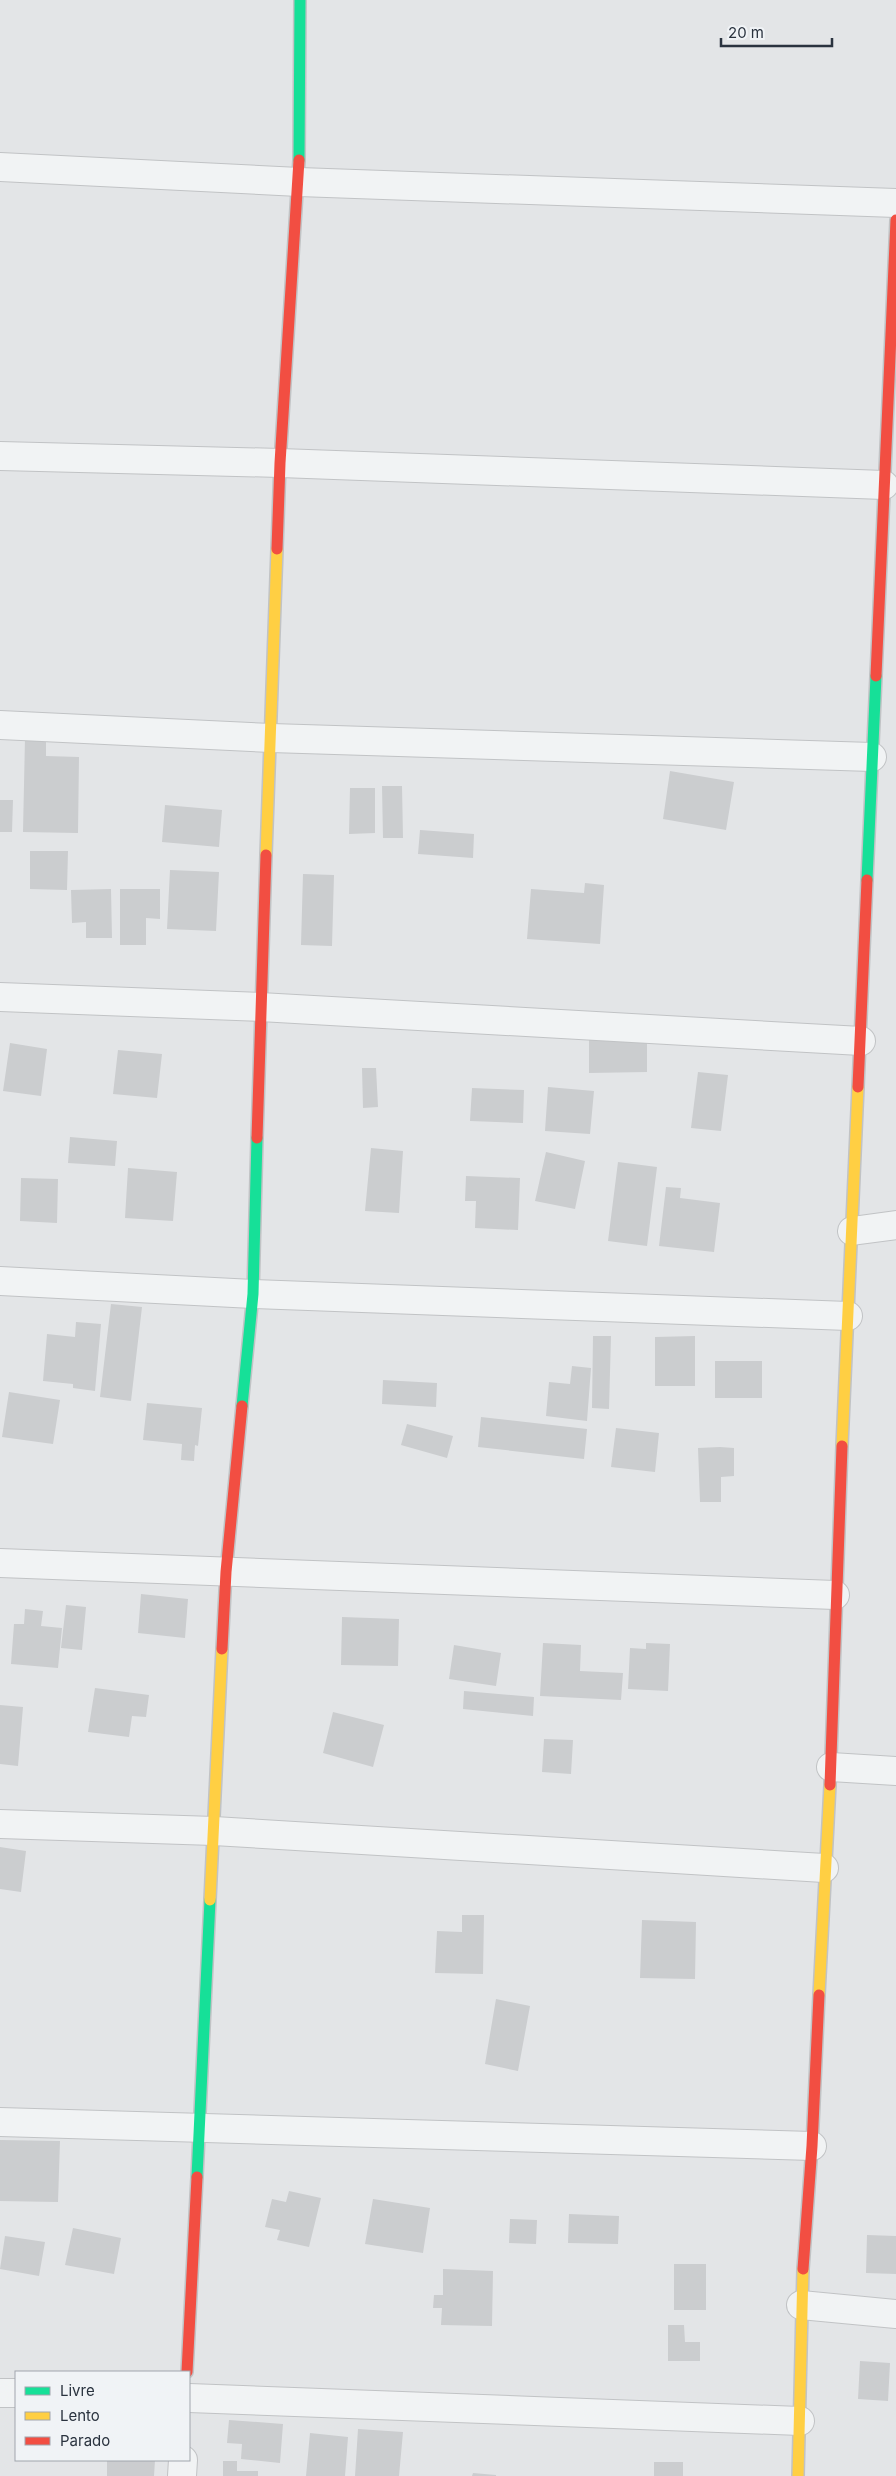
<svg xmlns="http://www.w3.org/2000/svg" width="896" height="2476" font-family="Inter,sans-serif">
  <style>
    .building { fill: #cbcdcf }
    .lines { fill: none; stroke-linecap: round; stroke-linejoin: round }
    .street-casing { stroke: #c1c3c5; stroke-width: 30 }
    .fast-casing { stroke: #c1c3c5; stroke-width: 14 }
    .slow-casing { stroke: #c1c3c5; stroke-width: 14 }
    .jam-casing { stroke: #c1c3c5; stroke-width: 14 }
    .street { stroke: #f1f3f4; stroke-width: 28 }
    .fast { stroke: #16e098; stroke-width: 11 }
    .slow { stroke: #ffcf43; stroke-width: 11 }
    .jam { stroke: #f24e42; stroke-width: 11 }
  </style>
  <rect width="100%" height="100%" fill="#e3e5e7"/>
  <path class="building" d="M25,738H46V756L79,757L78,833L23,832Z
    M670,771L734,782L726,830L663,819Z
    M382,786H402L403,838H383Z
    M350,788H375V833L349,834Z
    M0,800H13L12,832H0Z
    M165,805L222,810L219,847L162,842Z
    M420,830L474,834L473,858L418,854Z
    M30,851H68L67,890L30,889Z
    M170,870L219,872L216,931L167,929Z
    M303,874L334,875L332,946L301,945Z
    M585,883L604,885L600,944L527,939L531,889L584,893Z
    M111,889L112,938H86V922L72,923L71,890Z
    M120,889H160V919L146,918V945H120Z
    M589,1040H647V1072L589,1073Z
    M10,1043L47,1049L41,1096L3,1091Z
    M118,1050L162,1054L157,1098L113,1094Z
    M362,1068H376L378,1107L363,1108Z
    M698,1072L728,1075L721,1131L691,1128Z
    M548,1087L594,1091L590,1134L545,1131Z
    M472,1088L524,1090L523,1123L470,1121Z
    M70,1137L117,1141L115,1166L68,1163Z
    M371,1148L403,1151L399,1213L365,1211Z
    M546,1152L585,1161L575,1209L535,1201Z
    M618,1162L657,1167L647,1246L608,1241Z
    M128,1168L177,1172L173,1221L125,1218Z
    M466,1176L520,1178L518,1230L475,1228L476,1201H465Z
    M21,1178L58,1179L57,1223L20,1221Z
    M666,1187L681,1188L680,1198L720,1203L714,1252L659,1246Z
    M111,1304L142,1307L131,1401L100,1397Z
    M76,1322L101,1324L95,1391L73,1388V1384L43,1381L47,1334L75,1337Z
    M593,1336H611L609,1409L592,1408Z
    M695,1336V1386H655V1337Z
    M715,1361H762V1398H715Z
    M572,1366L591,1368L587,1421L546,1416L549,1382L570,1384Z
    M383,1380L437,1383L436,1407L382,1404Z
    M9,1392L60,1400L53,1444L2,1437Z
    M147,1403L202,1408L198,1446L195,1445L194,1461L181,1460L182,1444L143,1440Z
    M481,1417L587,1429L584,1459L478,1447Z
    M407,1424L453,1436L447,1458L401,1445Z
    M616,1428L659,1433L655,1472L611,1467Z
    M720,1447L734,1448V1476L721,1477V1502H700L698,1448Z
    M141,1594L188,1599L185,1638L138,1633Z
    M66,1605L86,1607L82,1650L61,1648Z
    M25,1609L43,1611L41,1626L62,1628L58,1668L11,1664L14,1624H24Z
    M342,1617L399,1619L398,1666L341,1665Z
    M543,1643L581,1645L580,1671L623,1673L621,1700L540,1696Z
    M646,1643L670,1644L668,1691L628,1689L630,1648L646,1649Z
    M454,1645L501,1653L496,1686L449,1679Z
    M95,1688L149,1695L146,1717L132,1716L129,1737L88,1732Z
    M464,1691L534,1697L533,1716L463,1709Z
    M0,1705L23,1707L18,1766L0,1764Z
    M333,1712L384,1725L373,1767L323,1753Z
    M544,1739L573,1740L571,1774L542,1772Z
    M0,1847L26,1851L21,1892L0,1889Z
    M462,1915H484L483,1974L435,1973L437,1931L462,1932Z
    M642,1920L696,1922L695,1979L640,1978Z
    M496,1999L530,2006L518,2071L485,2064Z
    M0,2140L60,2141L58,2202L0,2201Z
    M289,2191L321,2198L309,2247L277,2240L280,2230L265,2227L272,2199L286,2202Z
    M373,2199L430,2208L423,2253L365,2244Z
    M569,2214L619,2216L618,2244L568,2243Z
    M510,2219L537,2220L536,2244L509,2243Z
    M73,2228L121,2238L114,2274L65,2265Z
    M867,2235L896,2236V2274L866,2273Z
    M5,2236L45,2242L39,2276L0,2269Z
    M674,2264H706V2310H674Z
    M443,2269L493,2271L492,2326L441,2325L442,2308H433L434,2295H443Z
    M668,2325H684L685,2342H700V2361H668Z
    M860,2361L890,2363L888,2401L858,2399Z
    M229,2420L283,2424L280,2463L241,2459L242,2444L227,2443Z
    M358,2429L403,2432L399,2476H355Z
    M310,2433L348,2437L345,2476H306Z
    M107,2460H155L154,2476H107Z
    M223,2461H237V2471H258V2476H223Z
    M654,2462H683V2476H654Z
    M473,2473L496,2475V2476H472Z"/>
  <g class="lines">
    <g class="street-casing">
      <path id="street" d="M0,167L299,182L896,203
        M0,456L280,463L884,485
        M0,725L271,738L872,757
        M0,997L260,1007L861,1041
        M852,1231L896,1225
        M0,1281L253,1294L848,1316
        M0,1563L835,1595
        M831,1767L896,1771
        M0,1824L214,1831L824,1868
        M0,2122L812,2146
        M801,2305L896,2314
        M0,2393H16
        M189,2398L800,2421
        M182,2476L183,2460"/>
    </g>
    <g class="fast-casing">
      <path id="fast" d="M299,160L300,0
        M867,880L876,676
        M242,1406L253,1294L257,1138
        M197,2177L210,1900"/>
    </g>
    <g class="slow-casing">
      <path id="slow" d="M266,855L277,549
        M842,1446L858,1087
        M210,1900L222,1649
        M819,1995L830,1785
        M798,2476L803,2269"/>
    </g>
    <g class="jam-casing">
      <path id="jam" d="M277,549L280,463L299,160
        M876,676L896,220
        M858,1087L867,880
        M257,1138L266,855
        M222,1649L226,1572L242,1406
        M830,1785L842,1446
        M803,2269L812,2146L819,1995
        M187,2372L197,2177"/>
    </g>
    <use href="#street" class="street"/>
    <use href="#fast" class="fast"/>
    <use href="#slow" class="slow"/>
    <use href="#jam" class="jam"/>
  </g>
  <rect x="15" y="2371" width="175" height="90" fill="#f0f3f6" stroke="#a1a6ad"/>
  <rect x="25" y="2387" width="25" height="8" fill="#16e098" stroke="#a1a6ad"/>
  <text x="60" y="2396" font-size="15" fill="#2a333f">Livre</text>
  <rect x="25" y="2412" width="25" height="8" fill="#ffcf43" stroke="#a1a6ad"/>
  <text x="60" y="2421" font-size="15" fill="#2a333f">Lento</text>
  <rect x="25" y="2437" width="25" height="8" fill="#f24e42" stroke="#a1a6ad"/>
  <text x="60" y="2446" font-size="15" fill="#2a333f">Parado</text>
  <path d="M721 38v8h111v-8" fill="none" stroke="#2a333f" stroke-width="2.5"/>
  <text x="728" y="38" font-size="15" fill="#2a333f" stroke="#f0f3f6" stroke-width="4" paint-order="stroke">20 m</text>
</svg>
